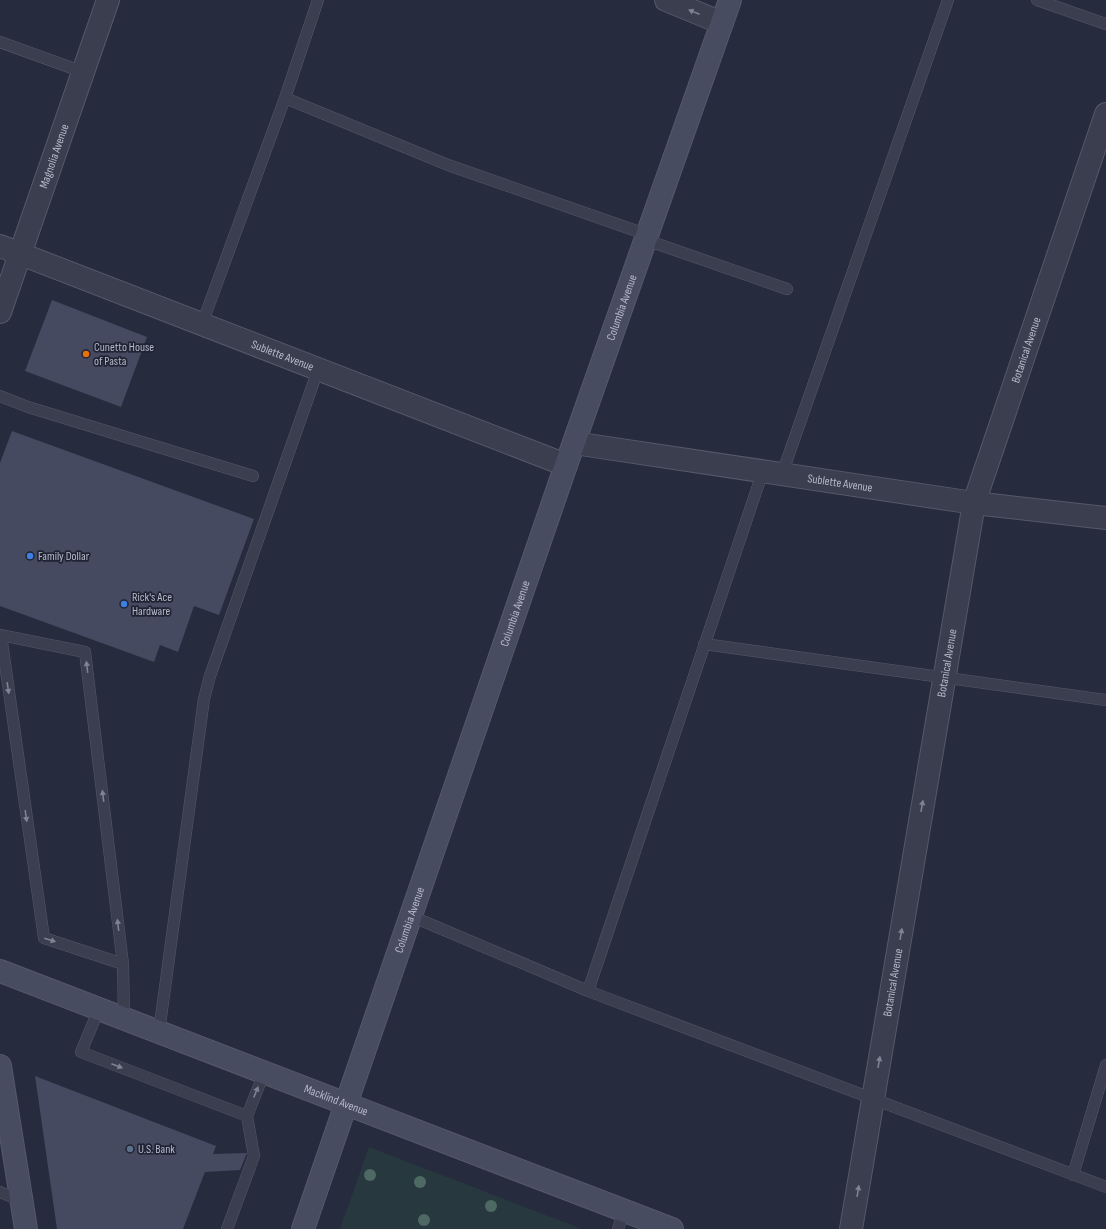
<svg xmlns="http://www.w3.org/2000/svg" width="1106" height="1229" font-family="'Sofia Sans Condensed',sans-serif">
  <style>
    .green { fill: #28383f }
    .building { fill: #454a60 }
    .lines { fill: none; stroke-linecap: round; stroke-linejoin: round }
    .lane-casing { stroke: #555969; stroke-width: 12 }
    .street-casing { stroke: #555969; stroke-width: 24 }
    .secondary-casing { stroke: #555969; stroke-width: 24 }
    .lane { stroke: #3a3e4e; stroke-width: 11 }
    .street { stroke: #3a3e4e; stroke-width: 22 }
    .secondary { stroke: #484c61; stroke-width: 22 }
    .tree { fill: #4e6863 }
    .oneway { fill: #7e8292 }
    .food-dot { fill: #e8710a; stroke: #1f2333; stroke-width: 1.5 }
    .shop-dot { fill: #3f7fe0; stroke: #1f2333; stroke-width: 1.5 }
    .service-dot { fill: #5c6f8a; stroke: #1f2333; stroke-width: 1.5 }
    .labels { text-anchor: middle; dominant-baseline: central; stroke-width: 3.5; stroke-linejoin: round; paint-order: stroke }
    .street-label { font-size: 12px; fill: #b6b9c9; stroke: #1f2333 }
    .poi-label { font-size: 12px; fill: #b6b9c9; stroke: #1f2333; text-anchor: start }
  </style>
  <rect width="100%" height="100%" fill="#262b3e"/>
  <path class="green" d="M369,1147L582,1229H340Z"/>
  <path class="building" d="M52,300L147,337L121,407L25,371Z
    M12,431L254,519L219,615L194,606L178,652L160,645L154,662L0,606V463Z
    M35,1076L216,1146L213,1154L247,1153L240,1170L205,1172L183,1229H57Z"/>
  <g class="lines">
    <g class="lane-casing">
      <path id="lane" d="M1037,0L1106,24
        M0,42L83,72
        M285,98L448,165L648,235
        M646,240L787,289
        M202,324L285,98L318,0
        M0,396L28,407L253,476
        M782,474L948,0
        M0,635L85,652L123,964L124,1019
        M1,635L44,938L123,964
        M704,644L1106,700
        M411,916L588,991L1106,1187
        M588,991L763,471
        M99,1009L81,1052L247,1116
        M159,1032L204,699L210,676L318,370
        M1073,1175L1106,1065
        M0,1192L22,1201
        M227,1229L254,1156L247,1116L264,1073
        M618,1229L624,1211"/>
    </g>
    <g class="street-casing">
      <g id="street">
        <path d="M666,0L722,23"/>
        <path id="s1" d="M0,246L566,465"/>
        <path id="s2" d="M0,312L108,0"/>
        <path id="s3" d="M574,443L974,503L1106,518"/>
        <path id="s4" d="M851,1229L974,503L1106,114"/>
      </g>
    </g>
    <g class="secondary-casing">
      <g id="secondary">
        <path id="s5" d="M0,971L672,1229"/>
        <path d="M0,1066L26,1229"/>
        <path id="s6" d="M303,1229L566,465L730,0"/>
      </g>
    </g>
    <use href="#lane" class="lane"/>
    <use href="#street" class="street"/>
    <use href="#secondary" class="secondary"/>
  </g>
  <g class="tree">
    <circle cx="370" cy="1175" r="6"/>
    <circle cx="420" cy="1182" r="6"/>
    <circle cx="491" cy="1206" r="6"/>
    <circle cx="424" cy="1220" r="6"/>
  </g>
  <defs><path id="oneway-solid" d="M-6-.8H1V-3.2L6.5 0L1 3.2V.8H-6Z"/></defs>
  <g class="oneway">
    <use href="#oneway-solid" transform="translate(694 12) rotate(-158)"/>
    <use href="#oneway-solid" transform="translate(87 667) rotate(-97)"/>
    <use href="#oneway-solid" transform="translate(8 688) rotate(82)"/>
    <use href="#oneway-solid" transform="translate(103 796) rotate(-97)"/>
    <use href="#oneway-solid" transform="translate(922 806) rotate(-80)"/>
    <use href="#oneway-solid" transform="translate(26 816) rotate(82)"/>
    <use href="#oneway-solid" transform="translate(118 925) rotate(-97)"/>
    <use href="#oneway-solid" transform="translate(901 934) rotate(-80)"/>
    <use href="#oneway-solid" transform="translate(50 940) rotate(18)"/>
    <use href="#oneway-solid" transform="translate(879 1062) rotate(-80)"/>
    <use href="#oneway-solid" transform="translate(117 1066) rotate(21)"/>
    <use href="#oneway-solid" transform="translate(256 1092) rotate(-68)"/>
    <use href="#oneway-solid" transform="translate(858 1191) rotate(-81)"/>
  </g>
  <circle class="food-dot" cx="86" cy="354" r="4"/>
  <g class="shop-dot">
    <circle cx="30" cy="556" r="4"/>
    <circle cx="124" cy="604" r="4"/>
  </g>
  <circle class="service-dot" cx="130" cy="1149" r="4"/>
  <g class="labels">
    <g class="street-label">
      <text stroke="none"><textPath href="#s2" startOffset="165">Magnolia Avenue</textPath></text>
      <text stroke="none"><textPath href="#s6" startOffset="975">Columbia Avenue</textPath></text>
      <text stroke="none"><textPath href="#s4" startOffset="898">Botanical Avenue</textPath></text>
      <text stroke="none"><textPath href="#s1" startOffset="303">Sublette Avenue</textPath></text>
      <text stroke="none"><textPath href="#s3" startOffset="269">Sublette Avenue</textPath></text>
      <text stroke="none"><textPath href="#s6" startOffset="651">Columbia Avenue</textPath></text>
      <text stroke="none"><textPath href="#s4" startOffset="574">Botanical Avenue</textPath></text>
      <text stroke="none"><textPath href="#s6" startOffset="327">Columbia Avenue</textPath></text>
      <text stroke="none"><textPath href="#s4" startOffset="250">Botanical Avenue</textPath></text>
      <text stroke="none"><textPath href="#s5" startOffset="360">Macklind Avenue</textPath></text>
    </g>
    <g class="poi-label">
      <text x="94" y="347">Cunetto House<tspan x="94" dy="14">of Pasta</tspan></text>
      <text x="38" y="556">Family Dollar</text>
      <text x="132" y="597">Rick's Ace<tspan x="132" dy="14">Hardware</tspan></text>
      <text x="138" y="1149">U.S. Bank</text>
    </g>
  </g>
</svg>
